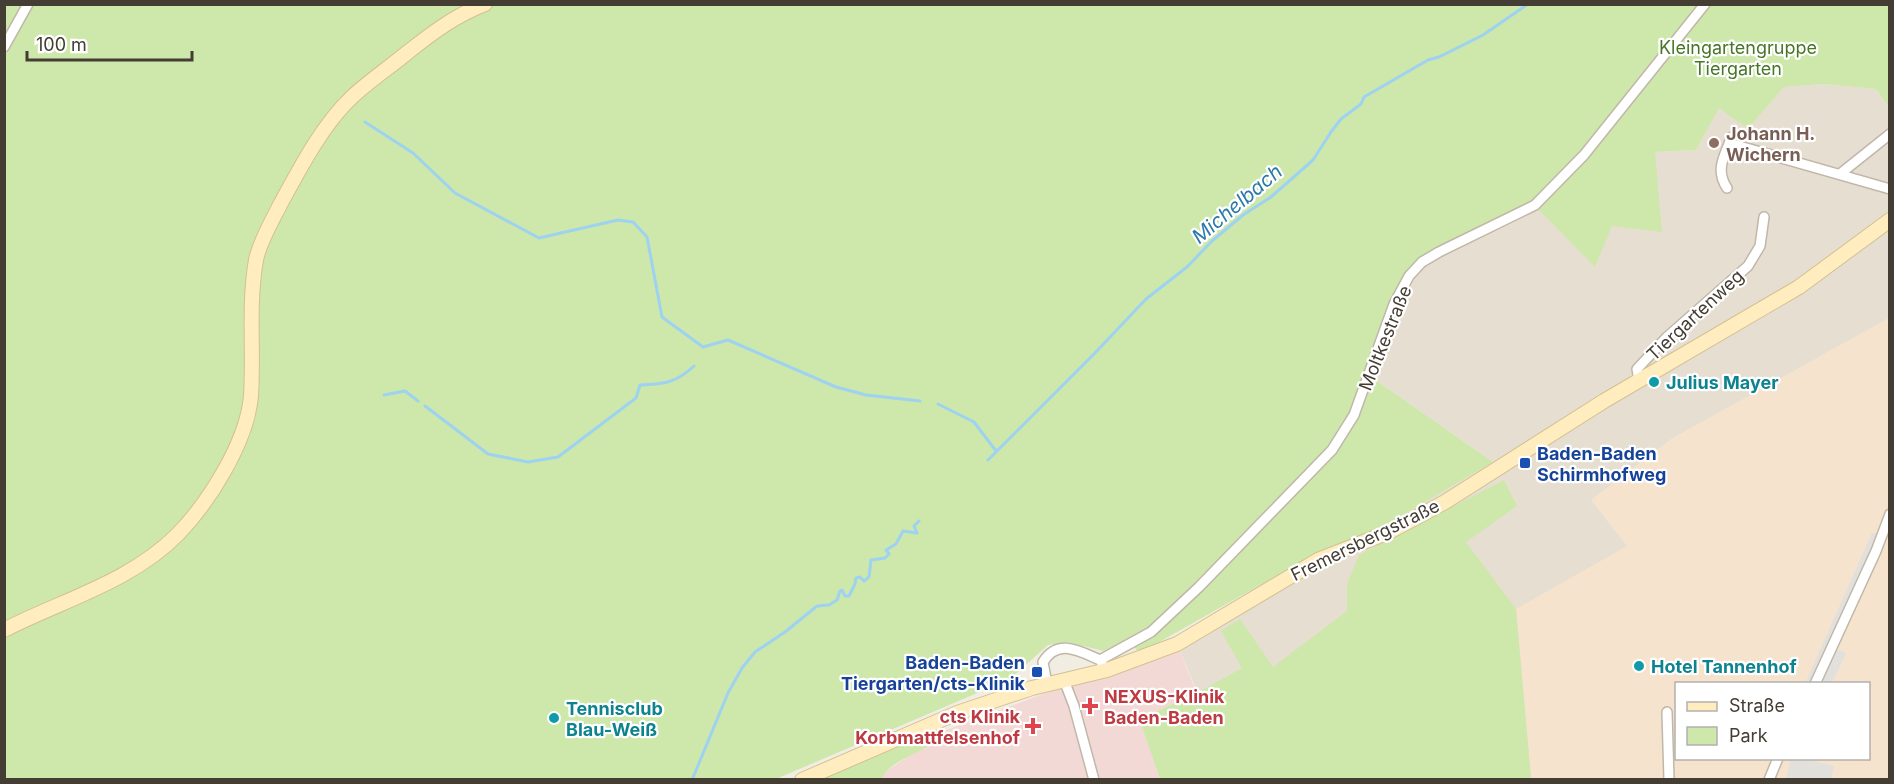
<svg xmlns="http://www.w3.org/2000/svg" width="1894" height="784" font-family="Inter,sans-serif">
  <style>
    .residential { fill: #e6dfd1; fill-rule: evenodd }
    .commercial { fill: #f5e3cd; fill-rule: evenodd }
    .medical { fill: #f3d9d6 }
    .green { fill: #cee7ab }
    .parking { fill: #e2e0dc }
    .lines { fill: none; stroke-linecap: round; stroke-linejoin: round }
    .stream { stroke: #9ed2f1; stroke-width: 3 }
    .street-casing { stroke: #c0b7a9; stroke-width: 12 }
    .secondary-casing { stroke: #d3c092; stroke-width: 16 }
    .street { stroke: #fff; stroke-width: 9 }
    .secondary { stroke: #ffedc0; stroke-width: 14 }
    .education-dot { fill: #8d6e63; stroke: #fff; stroke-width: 2 }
    .culture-dot { fill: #0f9aa8; stroke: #fff; stroke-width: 2 }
    .transit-dot { fill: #1a4fb4; stroke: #fff; stroke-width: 2 }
    .health-dot { fill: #e0444e; stroke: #fff; stroke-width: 2 }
    .labels { text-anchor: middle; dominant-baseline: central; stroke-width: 4.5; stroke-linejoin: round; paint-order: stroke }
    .park-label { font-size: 18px; fill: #487627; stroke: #fff }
    .education-label { font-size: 18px; font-weight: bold; fill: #785e54; stroke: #fff; text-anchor: start }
    .street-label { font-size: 18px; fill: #443d34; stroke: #fff }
    .culture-label { font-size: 18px; font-weight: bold; fill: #0d838f; stroke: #fff; text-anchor: start }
    .transit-label { font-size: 18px; font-weight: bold; fill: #164399; stroke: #fff; text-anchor: start }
    .health-label { font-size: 18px; font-weight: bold; fill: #be3a42; stroke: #fff; text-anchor: start }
    .water-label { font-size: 20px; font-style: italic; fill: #2b79a8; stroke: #fff }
  </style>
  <rect width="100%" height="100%" fill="#f2ede3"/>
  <path class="residential" d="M1823,84L1876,89L1890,107L1889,779H1299L1201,700L1177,644L1320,551L1381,528L1493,462L1370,376L1394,304L1422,262L1535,205L1612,226L1655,152L1696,150L1719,107L1748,129L1784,87ZM1676,684H1868V758H1676Z"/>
  <path class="commercial" d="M1889,318V779H1531L1516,609L1627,546L1591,500L1671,439ZM1676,684H1868V758H1676Z"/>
  <path class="medical" d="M1177,644L1197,693L1139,719L1160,779L882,780L883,774L904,759L927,746L944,731Z"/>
  <path class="green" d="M5,5H1889V107L1876,89L1823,84L1784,87L1748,129L1719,108L1696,150L1655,152L1662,232L1612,226L1595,267L1534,205L1422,262L1409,276L1370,376L1493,462L1381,528L1320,551L1140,653L1127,640L1103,651L1068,642L1048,645L1010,679L776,779L5,780Z
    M1504,480L1517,506L1466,542L1516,609L1531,779H1160L1139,719L1197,693L1242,668L1221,631L1240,619L1273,667L1347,611V584L1359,555Z
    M939,720L944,731C938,737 932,743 925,748C913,755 886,765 882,779L819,780Z"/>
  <path class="parking" d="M1872,533H1877L1861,575L1809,683L1805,684Z
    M1836,649L1846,653L1832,683H1821Z
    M1791,759H1804L1834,766L1831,779H1786Z"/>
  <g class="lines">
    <path class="stream" d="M365,122L413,153L455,193L539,238L618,220L633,222L647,237L662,317L703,347L728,340L836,387L866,395L920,401
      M384,395L405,391L418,401
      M938,404L974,422L996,451
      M425,406L488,454L528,462L558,457L636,398L640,385C664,384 676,383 694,366
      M988,460L1095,353L1146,299L1187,267L1212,241L1243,215L1271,197L1313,160L1331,132L1341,119L1361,104L1364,97L1428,60L1439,57L1483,35L1528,4
      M692,780L728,693L742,668L755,652L785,632L817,606L829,605L837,600L840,591L842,590L845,596H849L855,584L856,578L860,577L864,581L869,577L871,560L885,558L889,554L886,550L896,544L903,531L917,533L914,526L919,521"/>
    <g class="street-casing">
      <path id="street" d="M4,47L28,4
        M1729,143L1890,189
        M1840,174L1890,134
        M1727,188C1715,170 1724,156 1732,137
        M1639,380L1637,369L1666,338L1748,266L1760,246L1764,217
        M1100,660L1151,632L1199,587L1332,450L1354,415L1394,304L1409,276L1422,262L1439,252L1535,205L1584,155L1705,4
        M1064,680L1074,706L1094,780
        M1047,684L1043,662C1058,638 1079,651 1100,660L1102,663
        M1815,684L1876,551L1890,514
        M1667,712L1669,780
        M1769,780L1778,758"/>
    </g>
    <g class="secondary-casing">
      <path id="secondary" d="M4,630C62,600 131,582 178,534C209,502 247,442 251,396C254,351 248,306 256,260C259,243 273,219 281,203C300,168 323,124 352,97C369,81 390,67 408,52C432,33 456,15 485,4
        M802,780L957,713L1032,688L1107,670L1177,644L1318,560L1389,532L1445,502L1604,401L1799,287L1890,220"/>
    </g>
    <use href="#street" class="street"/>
    <use href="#secondary" class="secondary"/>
  </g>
  <circle class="education-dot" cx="1714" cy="143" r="6"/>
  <g class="culture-dot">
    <circle cx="1654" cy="382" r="6"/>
    <circle cx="1639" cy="666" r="6"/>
    <circle cx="554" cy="718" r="6"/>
  </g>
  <g class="transit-dot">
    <rect x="1519" y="457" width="12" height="12" rx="3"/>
    <rect x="1031" y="666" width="12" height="12" rx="3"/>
  </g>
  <g class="health-dot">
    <path d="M1087 697h6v6h6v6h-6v6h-6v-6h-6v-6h6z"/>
    <path d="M1030 717h6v6h6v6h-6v6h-6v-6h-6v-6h6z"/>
  </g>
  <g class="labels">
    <g class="park-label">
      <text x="1738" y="47">Kleingartengruppe<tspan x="1738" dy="21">Tiergarten</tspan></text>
    </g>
    <g class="education-label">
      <text x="1726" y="133">Johann H.<tspan x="1726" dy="21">Wichern</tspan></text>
    </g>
    <g class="street-label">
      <text transform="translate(1695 315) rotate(-43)">Tiergartenweg</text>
      <text transform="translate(1385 338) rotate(-68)">Moltkestraße</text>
      <text transform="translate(1365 540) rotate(-26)">Fremersbergstraße</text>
    </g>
    <g class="culture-label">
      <text x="1666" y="382">Julius Mayer</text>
      <text x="1651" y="666">Hotel Tannenhof</text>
      <text x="566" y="708">Tennisclub<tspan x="566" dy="21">Blau-Weiß</tspan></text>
    </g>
    <g class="transit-label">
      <text x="1537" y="453">Baden-Baden<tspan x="1537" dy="21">Schirmhofweg</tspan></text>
      <text x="1025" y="662" text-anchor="end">Baden-Baden<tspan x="1025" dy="21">Tiergarten/cts-Klinik</tspan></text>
    </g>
    <g class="health-label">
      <text x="1104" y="696">NEXUS-Klinik<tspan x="1104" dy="21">Baden-Baden</tspan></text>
      <text x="1020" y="716" text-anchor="end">cts Klinik<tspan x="1020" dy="21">Korbmattfelsenhof</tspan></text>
    </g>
    <g class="water-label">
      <text transform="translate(1237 204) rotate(-40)">Michelbach</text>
    </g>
  </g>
  <rect width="1894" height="784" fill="none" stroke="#443d34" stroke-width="12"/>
  <rect x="1675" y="682" width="195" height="78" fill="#ffffff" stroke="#b4b1ae" stroke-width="1.5"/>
  <rect x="1687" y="702" width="30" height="9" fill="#ffedc0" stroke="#b4b1ae" stroke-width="1.5"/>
  <text x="1729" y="712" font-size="18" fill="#443d34">Straße</text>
  <rect x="1687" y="727" width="30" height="18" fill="#cee7ab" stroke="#b4b1ae" stroke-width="1.5"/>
  <text x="1729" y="742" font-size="18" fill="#443d34">Park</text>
  <path d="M27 51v9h165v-9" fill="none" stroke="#443d34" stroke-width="3"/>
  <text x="36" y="51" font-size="18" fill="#443d34" stroke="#ffffff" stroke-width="4.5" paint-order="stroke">100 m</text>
</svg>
